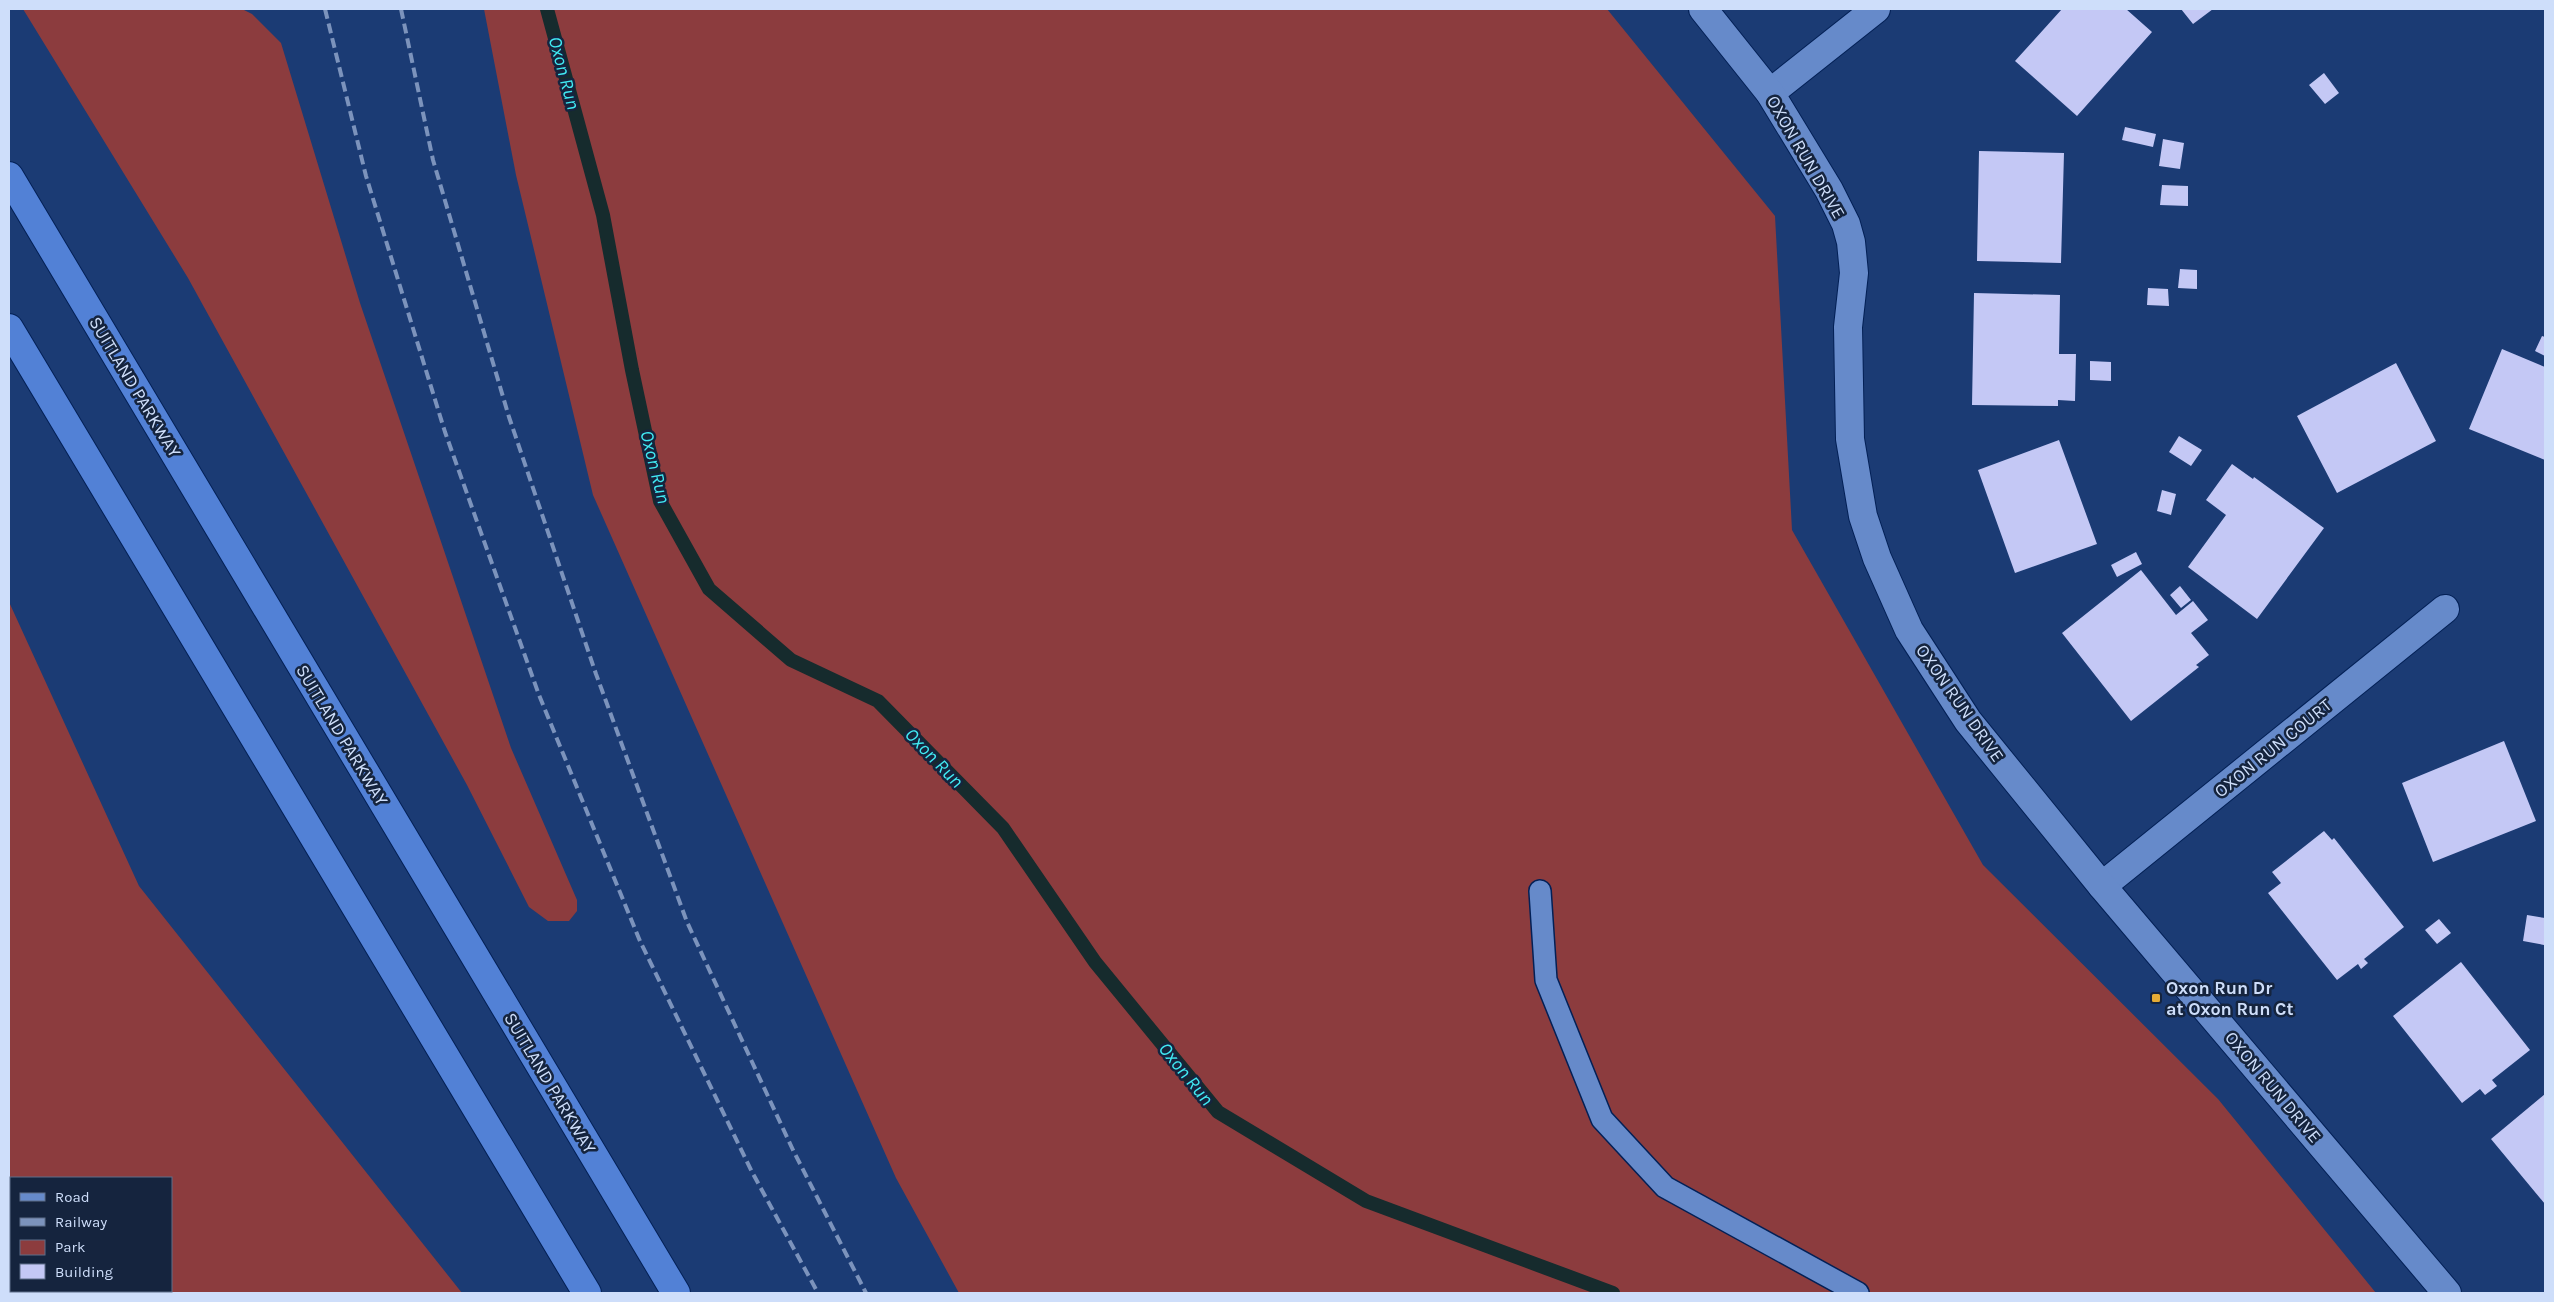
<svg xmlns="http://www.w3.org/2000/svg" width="2554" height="1302" font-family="Karla,sans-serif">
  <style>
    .green { fill: #8c3c3e; fill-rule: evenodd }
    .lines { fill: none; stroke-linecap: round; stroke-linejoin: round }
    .stream { stroke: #162b2d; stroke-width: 14 }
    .building { fill: #c4c8f5 }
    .lane-casing { stroke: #032056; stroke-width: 24 }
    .street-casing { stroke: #032056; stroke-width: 30 }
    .secondary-casing { stroke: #032056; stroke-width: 30 }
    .highway-casing { stroke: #032056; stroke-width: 30 }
    .lane { stroke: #668aca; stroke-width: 21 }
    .street { stroke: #668aca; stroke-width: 28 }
    .secondary { stroke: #668aca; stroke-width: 28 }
    .highway { stroke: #5281d6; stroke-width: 28 }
    .rail { stroke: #7c93bc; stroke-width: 4; stroke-dasharray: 10 5; stroke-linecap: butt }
    .poi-dot { fill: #e6ac36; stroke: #15243e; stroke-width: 2 }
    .labels { text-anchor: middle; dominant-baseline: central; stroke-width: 5; stroke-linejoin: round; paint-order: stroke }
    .street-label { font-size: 18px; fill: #cedefa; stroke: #15243e }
    .poi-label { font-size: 18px; font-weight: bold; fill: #cedefa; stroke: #15243e; text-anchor: start }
    .water-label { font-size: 19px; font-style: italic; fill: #41e9f3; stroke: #15243e }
  </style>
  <rect width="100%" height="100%" fill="#1b3b74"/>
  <path class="green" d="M23,9H242L252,14L281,43L360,303L511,748L577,900V911L569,921H548L529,907L467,785L188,278Z
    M484,9H1607L1775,216L1792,530L1983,865L2218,1099L2376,1293H959L896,1178L593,495L516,175Z
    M9,602L139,886L462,1293H9ZM11,1178H171V1291H11Z"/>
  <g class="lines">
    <path class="stream" d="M547,9L603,215L632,370L660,501L709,589L791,660L878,701L1003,828L1095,962L1218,1112L1366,1201L1613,1293"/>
  </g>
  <path class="building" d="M2062,9H2126L2152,32L2077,116L2015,61Z
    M2181,9H2213L2193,24Z
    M2324,73L2339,93L2325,104L2309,85Z
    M2125,127L2156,134L2153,147L2122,140Z
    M2163,139L2184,143L2180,169L2159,166Z
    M1979,151L2064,153L2061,263L1977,261Z
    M2162,185L2188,186V206L2160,205Z
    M2180,269L2197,270V289L2178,288Z
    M2148,288L2168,289L2169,306L2147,305Z
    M1974,293L2060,295L2059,354H2076L2075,401L2058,400V406L1972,405Z
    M2542,336L2545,337V356L2535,351Z
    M2502,349L2545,367V460L2469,429Z
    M2090,361L2111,362V381L2090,380Z
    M2396,363L2436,441L2337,493L2297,416Z
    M2179,436L2202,450L2191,466L2169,452Z
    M2059,440L2097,544L2015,573L1978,470Z
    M2232,464L2253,479L2254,477L2324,528L2257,619L2188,567L2226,515L2206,500Z
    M2162,490L2176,494L2171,515L2157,511Z
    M2136,552L2142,564L2117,577L2111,565Z
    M2141,570L2176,615L2193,601L2208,620L2191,633L2209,655L2196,665L2199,667L2131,721L2062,633Z
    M2180,586L2191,600L2181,608L2170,595Z
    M2504,741L2536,821L2433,862L2402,783Z
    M2324,831L2332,840L2334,838L2404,927L2364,959L2368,963L2361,969L2358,964L2337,980L2268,893L2281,883L2272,872Z
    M2527,915L2545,918L2544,945L2523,941Z
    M2439,919L2451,933L2437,944L2425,930Z
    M2461,962L2530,1050L2492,1080L2497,1086L2485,1095L2480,1089L2462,1103L2393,1016Z
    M2545,1094V1204L2491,1139Z"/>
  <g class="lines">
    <g class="lane-casing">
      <path id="lane" d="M1540,891L1546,980L1602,1119L1665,1187L1858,1293"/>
    </g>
    <g class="street-casing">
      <path id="street" d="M1770,93L1876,9
        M2102,886L2445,609"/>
    </g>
    <g class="secondary-casing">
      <path id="secondary" d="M1703,9L1770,93L1829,190L1846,224L1851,242L1854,273L1848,327L1850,439L1863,516L1877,558L1909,630L1968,721L2102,886L2447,1293"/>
    </g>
    <g class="highway-casing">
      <path id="highway" d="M9,176L676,1293
        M9,328L587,1293"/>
    </g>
    <use href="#lane" class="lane"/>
    <use href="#street" class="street"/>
    <use href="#secondary" class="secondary"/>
    <use href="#highway" class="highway"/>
    <path class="rail" d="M325,9L366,176L445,432L539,695L640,941L752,1172L818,1293
      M401,9L433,160L509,417L596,674L687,922L793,1150L866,1293"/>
  </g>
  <rect class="poi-dot" x="2151" y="993" width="10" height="10" rx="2.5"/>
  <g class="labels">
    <g class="street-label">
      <text transform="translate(1806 157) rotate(60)">OXON RUN DRIVE</text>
      <text transform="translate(135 387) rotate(59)">SUITLAND PARKWAY</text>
      <text transform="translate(1960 703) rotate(55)">OXON RUN DRIVE</text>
      <text transform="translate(342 735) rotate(59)">SUITLAND PARKWAY</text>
      <text transform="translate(2273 748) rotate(-39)">OXON RUN COURT</text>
      <text transform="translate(550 1083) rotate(59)">SUITLAND PARKWAY</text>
      <text transform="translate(2273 1087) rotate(50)">OXON RUN DRIVE</text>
    </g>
    <g class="poi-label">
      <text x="2166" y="988">Oxon Run Dr<tspan x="2166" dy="21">at Oxon Run Ct</tspan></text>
    </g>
    <g class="water-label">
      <text transform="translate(564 73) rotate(75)">Oxon Run</text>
      <text transform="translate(655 467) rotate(76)">Oxon Run</text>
      <text transform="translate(934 758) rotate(46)">Oxon Run</text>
      <text transform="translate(1186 1074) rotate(51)">Oxon Run</text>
    </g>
  </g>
  <rect width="2554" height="1302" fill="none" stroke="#cedefa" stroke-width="20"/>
  <rect x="10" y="1177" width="162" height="115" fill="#15243e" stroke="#5f6e89"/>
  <rect x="20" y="1193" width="25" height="8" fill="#668aca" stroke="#5f6e89"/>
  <text x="55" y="1202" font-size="15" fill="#cedefa">Road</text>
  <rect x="20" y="1218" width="25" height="8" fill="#7c93bc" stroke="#5f6e89"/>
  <text x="55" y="1227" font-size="15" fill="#cedefa">Railway</text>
  <rect x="20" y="1240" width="25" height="15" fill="#8c3c3e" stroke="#5f6e89"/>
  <text x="55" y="1252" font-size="15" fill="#cedefa">Park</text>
  <rect x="20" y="1264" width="25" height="15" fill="#c4c8f5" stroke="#5f6e89"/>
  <text x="55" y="1277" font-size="15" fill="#cedefa">Building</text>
</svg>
